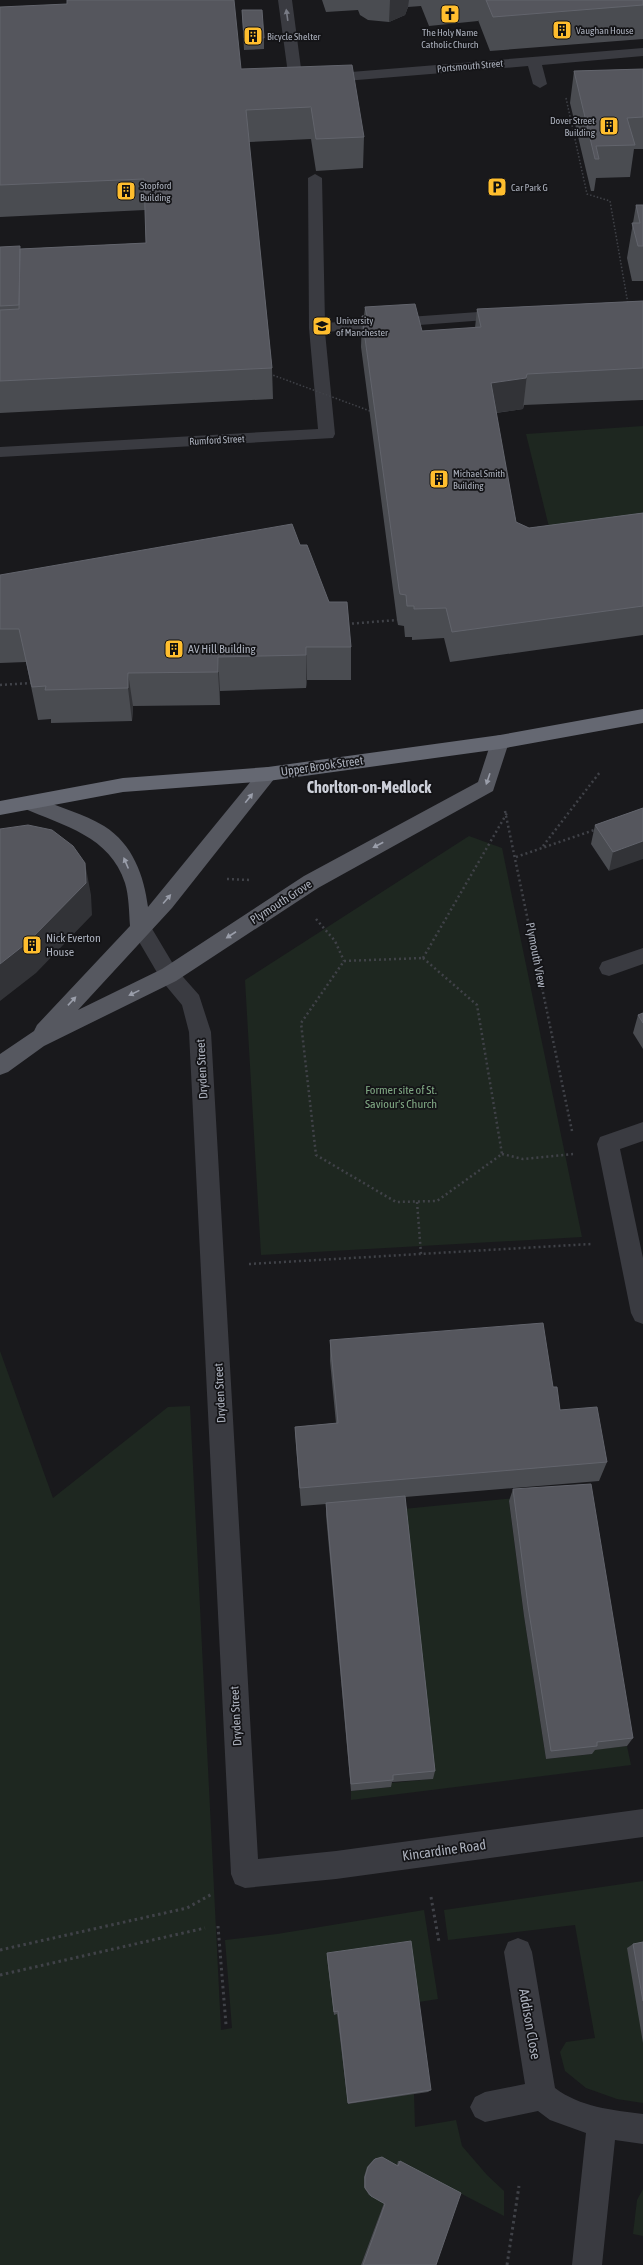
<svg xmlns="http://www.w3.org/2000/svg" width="643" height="2265" font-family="'Asap Condensed',sans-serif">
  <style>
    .green { fill: #1e2720 }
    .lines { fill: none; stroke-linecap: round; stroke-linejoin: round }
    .path-far2 { stroke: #404248; stroke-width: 1.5; stroke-dasharray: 1.5 2; stroke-linecap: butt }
    .path-far1 { stroke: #404248; stroke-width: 2.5; stroke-dasharray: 2 3; stroke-linecap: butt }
    .path { stroke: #404248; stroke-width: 3; stroke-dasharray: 2.5 3.5; stroke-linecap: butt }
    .minor { fill: #3a3b41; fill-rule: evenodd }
    .major { fill: #565860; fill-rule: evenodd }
    .highway { fill: #656872; fill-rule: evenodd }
    .path-bridge { stroke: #404248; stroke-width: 1.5; stroke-dasharray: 1.5 2; stroke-linecap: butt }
    .wall { fill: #4a4c51 }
    .shaded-wall { fill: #323337 }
    .building { fill: #55565d; stroke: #62646c }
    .oneway { fill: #787b85 }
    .oneway2 { fill: #9a9eaa }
    .labels { text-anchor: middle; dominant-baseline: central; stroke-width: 3.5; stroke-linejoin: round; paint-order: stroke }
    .far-poi-label { font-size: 10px; fill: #abb0bc; stroke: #141417; text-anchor: start }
    .far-street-label { font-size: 10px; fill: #abb0bc; stroke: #141417 }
    .poi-label { font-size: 12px; fill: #abb0bc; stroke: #141417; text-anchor: start }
    .street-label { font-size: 12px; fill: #abb0bc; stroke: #141417 }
    .park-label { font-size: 12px; fill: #80a984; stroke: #141417 }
    .near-street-label { font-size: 14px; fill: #abb0bc; stroke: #141417 }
    .district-label { font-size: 16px; font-weight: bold; fill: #cccfd8; stroke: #141417 }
  </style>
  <rect width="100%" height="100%" fill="#19191c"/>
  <path class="green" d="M643,426V519L550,531L526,434Z
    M469,836L502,848L582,1237L261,1255L245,980Z
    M0,1351L53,1498L168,1407L190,1406L221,2030L232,2028L225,1940L277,1934L424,1910L438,1999L334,2015L337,2014L348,2104L414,2094L415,2127L456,2120L462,2146L487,2175L504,2191V2216L458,2192L384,2203L361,2265H0Z
    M586,1491L509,1502L524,1616L546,1759L592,1754L591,1750L627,1746L631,1765L351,1800V1791L391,1787V1783L432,1779L403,1509Z
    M643,1881V2103L617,2099L586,2088L565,2071L560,2052L566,2042L595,2038L575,1925L448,1940L444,1910Z
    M643,2189V2236L633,2234L637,2200Z"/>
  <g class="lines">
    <path class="path-far2" d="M566,98L587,194L610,201L628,304"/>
    <path class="path-far1" d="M347,624L397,620
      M0,685L31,683
      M505,811L572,1131
      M543,846L600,772
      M516,857L597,829
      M227,879L250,880
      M316,919L335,941L344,961
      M423,958L477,1005L502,1154L437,1201L396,1202L316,1155L301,1023L344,961Z
      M423,958L507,813
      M502,1154L523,1159L573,1154
      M417,1202L421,1254
      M249,1264L591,1244"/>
    <path class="path" d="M431,1897L439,1942
      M218,1926L226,2025
      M0,1950L187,1908L212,1894
      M0,1975L205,1928
      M507,2265L519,2186"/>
    <path class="minor" d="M278,0H292L302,76L643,48V56L542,65L547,84L540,88L533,84L528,66L296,85L289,81Z
      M315,174L322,178L325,323L506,310L512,312L514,315L512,318L325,332L335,434L333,438L0,457V447L318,429L309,328L308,178Z
      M141,920L148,922L176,969L199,995L211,1032L258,1859L336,1851L643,1809V1837L336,1879L245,1888L235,1884L231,1874L189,1032L182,1005L162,981L131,928L134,922Z
      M643,948V964L609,976L602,974L599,968L602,962Z
      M643,1122V1141L620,1149L643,1258V1324L635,1321L631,1313L597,1144L600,1137Z
      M518,1938L528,1942L532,1952L555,2088C580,2107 612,2110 643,2114V2144L615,2140L602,2265H572L586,2133L550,2120L538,2111L485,2122L475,2117L470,2107L475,2097L485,2092L525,2084L504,1952L508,1942Z"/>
    <path class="major" d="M500,735L507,737L509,742L493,791L318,888L176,981L44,1046L8,1072L0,1075V1054L34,1031L37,1025L130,926C129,912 129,896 125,883C110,836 64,826 23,808L20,803L23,798L30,796L37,798C59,807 84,814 104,826C133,844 144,876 148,907L261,769L268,767L275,769L278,774L172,908L78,1010L162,969L304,876L478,782L491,742L493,737Z"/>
    <path class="highway" d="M643,709V723L500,749L268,781L123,792L0,815V801L123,778L268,767L500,735Z"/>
    <path class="path-bridge" d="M270,374L370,411"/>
  </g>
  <path class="wall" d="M322,0H643V39L490,51L478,20V21L429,26L421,6L408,7L405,15L389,22L368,20L360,15L358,10L326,12Z
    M0,7L241,69L364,137L363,168L316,171L311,139L249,142L272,368L273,399L0,413V247L20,249L146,243L145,210L0,217Z
    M242,10L264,38V49L244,50Z
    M643,69V149H634L630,177L596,178L594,191H591L570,103L574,71Z
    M636,205H643V281H632L627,258Z
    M643,301V400L524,405L523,409L496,413L516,522L529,528L643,513V635L450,662L444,638L412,640V637H405L404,626L398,625L397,620L361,347L362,316H364L365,307L422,331L475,328L477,309Z
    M300,545L351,647V680H307L306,688L220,691V705L133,706L132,721L51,723V719L38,720L26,662L0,663V575Z
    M643,808L609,871L591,844L595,825Z
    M643,1013V1049L633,1033L638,1015Z
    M330,1340L553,1387L560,1410L607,1462L599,1481L405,1497L435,1771L433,1779L392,1782L391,1787L351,1791L326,1515V1504L301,1506L296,1446L295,1427L336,1423L330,1361Z
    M513,1489L633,1738L627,1746L595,1750L592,1754L546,1759L524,1616L509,1501Z
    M643,1942V2043L627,1948L633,1944Z
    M327,1953L431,2090L428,2092L348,2104L337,2014L334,2015L327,1957Z
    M381,2158L397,2165L398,2161H400L436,2265H361L384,2203L369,2195L364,2187V2177L367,2167L374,2159Z"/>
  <path class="shaded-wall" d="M390,0H409L408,7L405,15L389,22Z
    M527,374L523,409L488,414L491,383Z
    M306,647L307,680L306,688Z
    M218,657L220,691V705L218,672Z
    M128,673L133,706L132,721L128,688Z
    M643,841V859L609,871L613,852Z
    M85,863L91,895L92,915L36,973L0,1001V964Z"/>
  <path class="building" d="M67,0H234L241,69L352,65L364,137L316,139L311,107L246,110L272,368L0,381V310L19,309L20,249L146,243L144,179L0,185V7L67,4Z
    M486,0H643V5L493,17Z
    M242,10H262L264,38H244Z
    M643,69V117L627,118L635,145L596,146L599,159H595L574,71Z
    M636,205H643V246H638L632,223H640Z
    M20,246L19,305L0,306V247Z
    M643,301V368L527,374L526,378L491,383L516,522L529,528L643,513V606L452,632L446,608L414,609V606H407L406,595L400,594L399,589L362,316H367L365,307L415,304L422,331L481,327L477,309Z
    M292,524L300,545H307L329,602H347L351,647H306V655L218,657V672L128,673V688L45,690L46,686L32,687L19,629H0V575Z
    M643,808V841L613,852L595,825Z
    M28,825L52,830L73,846L85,863L86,883L28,942L0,964V829Z
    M643,1013V1023L638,1015Z
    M543,1323L553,1387H557L560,1410L597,1407L607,1462L300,1488L295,1427L338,1423L330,1340Z
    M591,1484L633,1738L597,1742V1746L551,1751L528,1606L513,1489Z
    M405,1496L435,1771L393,1775V1780L351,1784L326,1503Z
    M411,1941L431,2090L348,2103L338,2011L334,2012L327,1953Z
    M643,1942V2001L633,1944Z
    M382,2157L398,2166L400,2161L461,2193L436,2265H363L385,2204L371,2196L365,2188V2177L368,2167L375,2159Z"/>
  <defs><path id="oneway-solid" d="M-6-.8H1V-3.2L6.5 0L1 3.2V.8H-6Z"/></defs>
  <use class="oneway" href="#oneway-solid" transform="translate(287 15) rotate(-98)"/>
  <g class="oneway2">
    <use href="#oneway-solid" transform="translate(488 779) rotate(109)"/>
    <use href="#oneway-solid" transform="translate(249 798) rotate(-51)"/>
    <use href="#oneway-solid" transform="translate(378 845) rotate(152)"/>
    <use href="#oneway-solid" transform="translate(126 863) rotate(-113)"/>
    <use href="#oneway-solid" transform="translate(167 899) rotate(-49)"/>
    <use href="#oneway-solid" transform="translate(231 935) rotate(147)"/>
    <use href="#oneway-solid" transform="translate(134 993) rotate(154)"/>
    <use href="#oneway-solid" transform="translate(72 1001) rotate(-47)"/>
  </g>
  <defs>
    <g id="church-square" transform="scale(1)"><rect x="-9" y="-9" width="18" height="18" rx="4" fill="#ffbe2e" stroke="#141417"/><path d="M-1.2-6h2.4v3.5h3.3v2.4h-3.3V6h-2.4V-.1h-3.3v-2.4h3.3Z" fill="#111"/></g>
    <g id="building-square" transform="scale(1)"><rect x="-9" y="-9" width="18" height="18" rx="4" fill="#ffbe2e" stroke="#141417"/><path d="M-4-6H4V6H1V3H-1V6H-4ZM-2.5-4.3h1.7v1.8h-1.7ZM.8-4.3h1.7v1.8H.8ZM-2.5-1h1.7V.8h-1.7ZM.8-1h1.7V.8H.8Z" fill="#111"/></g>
    <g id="parking-square" transform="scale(1)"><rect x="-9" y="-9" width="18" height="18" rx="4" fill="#ffbe2e" stroke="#141417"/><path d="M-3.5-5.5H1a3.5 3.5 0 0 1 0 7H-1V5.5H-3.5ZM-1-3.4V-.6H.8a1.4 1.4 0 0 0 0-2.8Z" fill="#111"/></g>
    <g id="university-square" transform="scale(1)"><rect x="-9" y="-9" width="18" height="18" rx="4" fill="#ffbe2e" stroke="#141417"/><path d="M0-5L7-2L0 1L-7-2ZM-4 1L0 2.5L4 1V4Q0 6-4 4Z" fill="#111"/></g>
  </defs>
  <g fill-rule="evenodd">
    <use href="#church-square" x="450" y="14"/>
    <use href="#building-square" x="562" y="30"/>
    <use href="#building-square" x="253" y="36"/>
    <use href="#building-square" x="609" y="126"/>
    <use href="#parking-square" x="497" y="187"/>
    <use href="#building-square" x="126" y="191"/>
    <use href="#university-square" x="322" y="326"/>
    <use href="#building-square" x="439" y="479"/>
    <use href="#building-square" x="174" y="649"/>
    <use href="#building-square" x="32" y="945"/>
  </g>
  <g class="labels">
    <g class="far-poi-label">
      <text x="576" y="30">Vaughan House</text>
      <text x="450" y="32" text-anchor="middle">The Holy Name<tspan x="450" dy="12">Catholic Church</tspan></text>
      <text x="267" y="36">Bicycle Shelter</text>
      <text x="595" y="120" text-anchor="end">Dover Street<tspan x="595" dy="12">Building</tspan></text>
      <text x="140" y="185">Stopford<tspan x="140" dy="12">Building</tspan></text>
      <text x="511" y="187">Car Park G</text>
      <text x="336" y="320">University<tspan x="336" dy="12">of Manchester</tspan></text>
      <text x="453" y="473">Michael Smith<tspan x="453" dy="12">Building</tspan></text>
    </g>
    <g class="far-street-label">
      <text transform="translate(470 66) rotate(-5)">Portsmouth Street</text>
      <text transform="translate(217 440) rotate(-3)">Rumford Street</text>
    </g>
    <g class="poi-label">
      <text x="188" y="649">AV Hill Building</text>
      <text x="46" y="938">Nick Everton<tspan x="46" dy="14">House</tspan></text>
    </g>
    <g class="street-label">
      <text transform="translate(322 766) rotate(-8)">Upper Brook Street</text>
      <text transform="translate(281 902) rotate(-33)">Plymouth Grove</text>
      <text transform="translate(536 955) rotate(79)">Plymouth View</text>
      <text transform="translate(202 1069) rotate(-93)">Dryden Street</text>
      <text transform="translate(220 1393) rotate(-93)">Dryden Street</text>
      <text transform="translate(236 1716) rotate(-93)">Dryden Street</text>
    </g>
    <g class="park-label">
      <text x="401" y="1090">Former site of St.<tspan x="401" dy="14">Saviour's Church</tspan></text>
    </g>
    <g class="near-street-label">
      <text transform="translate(444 1850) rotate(-8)">Kincardine Road</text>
      <text transform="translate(530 2024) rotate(80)">Addison Close</text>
    </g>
    <g class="district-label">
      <text x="369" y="787">Chorlton-on-Medlock</text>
    </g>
  </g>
</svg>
